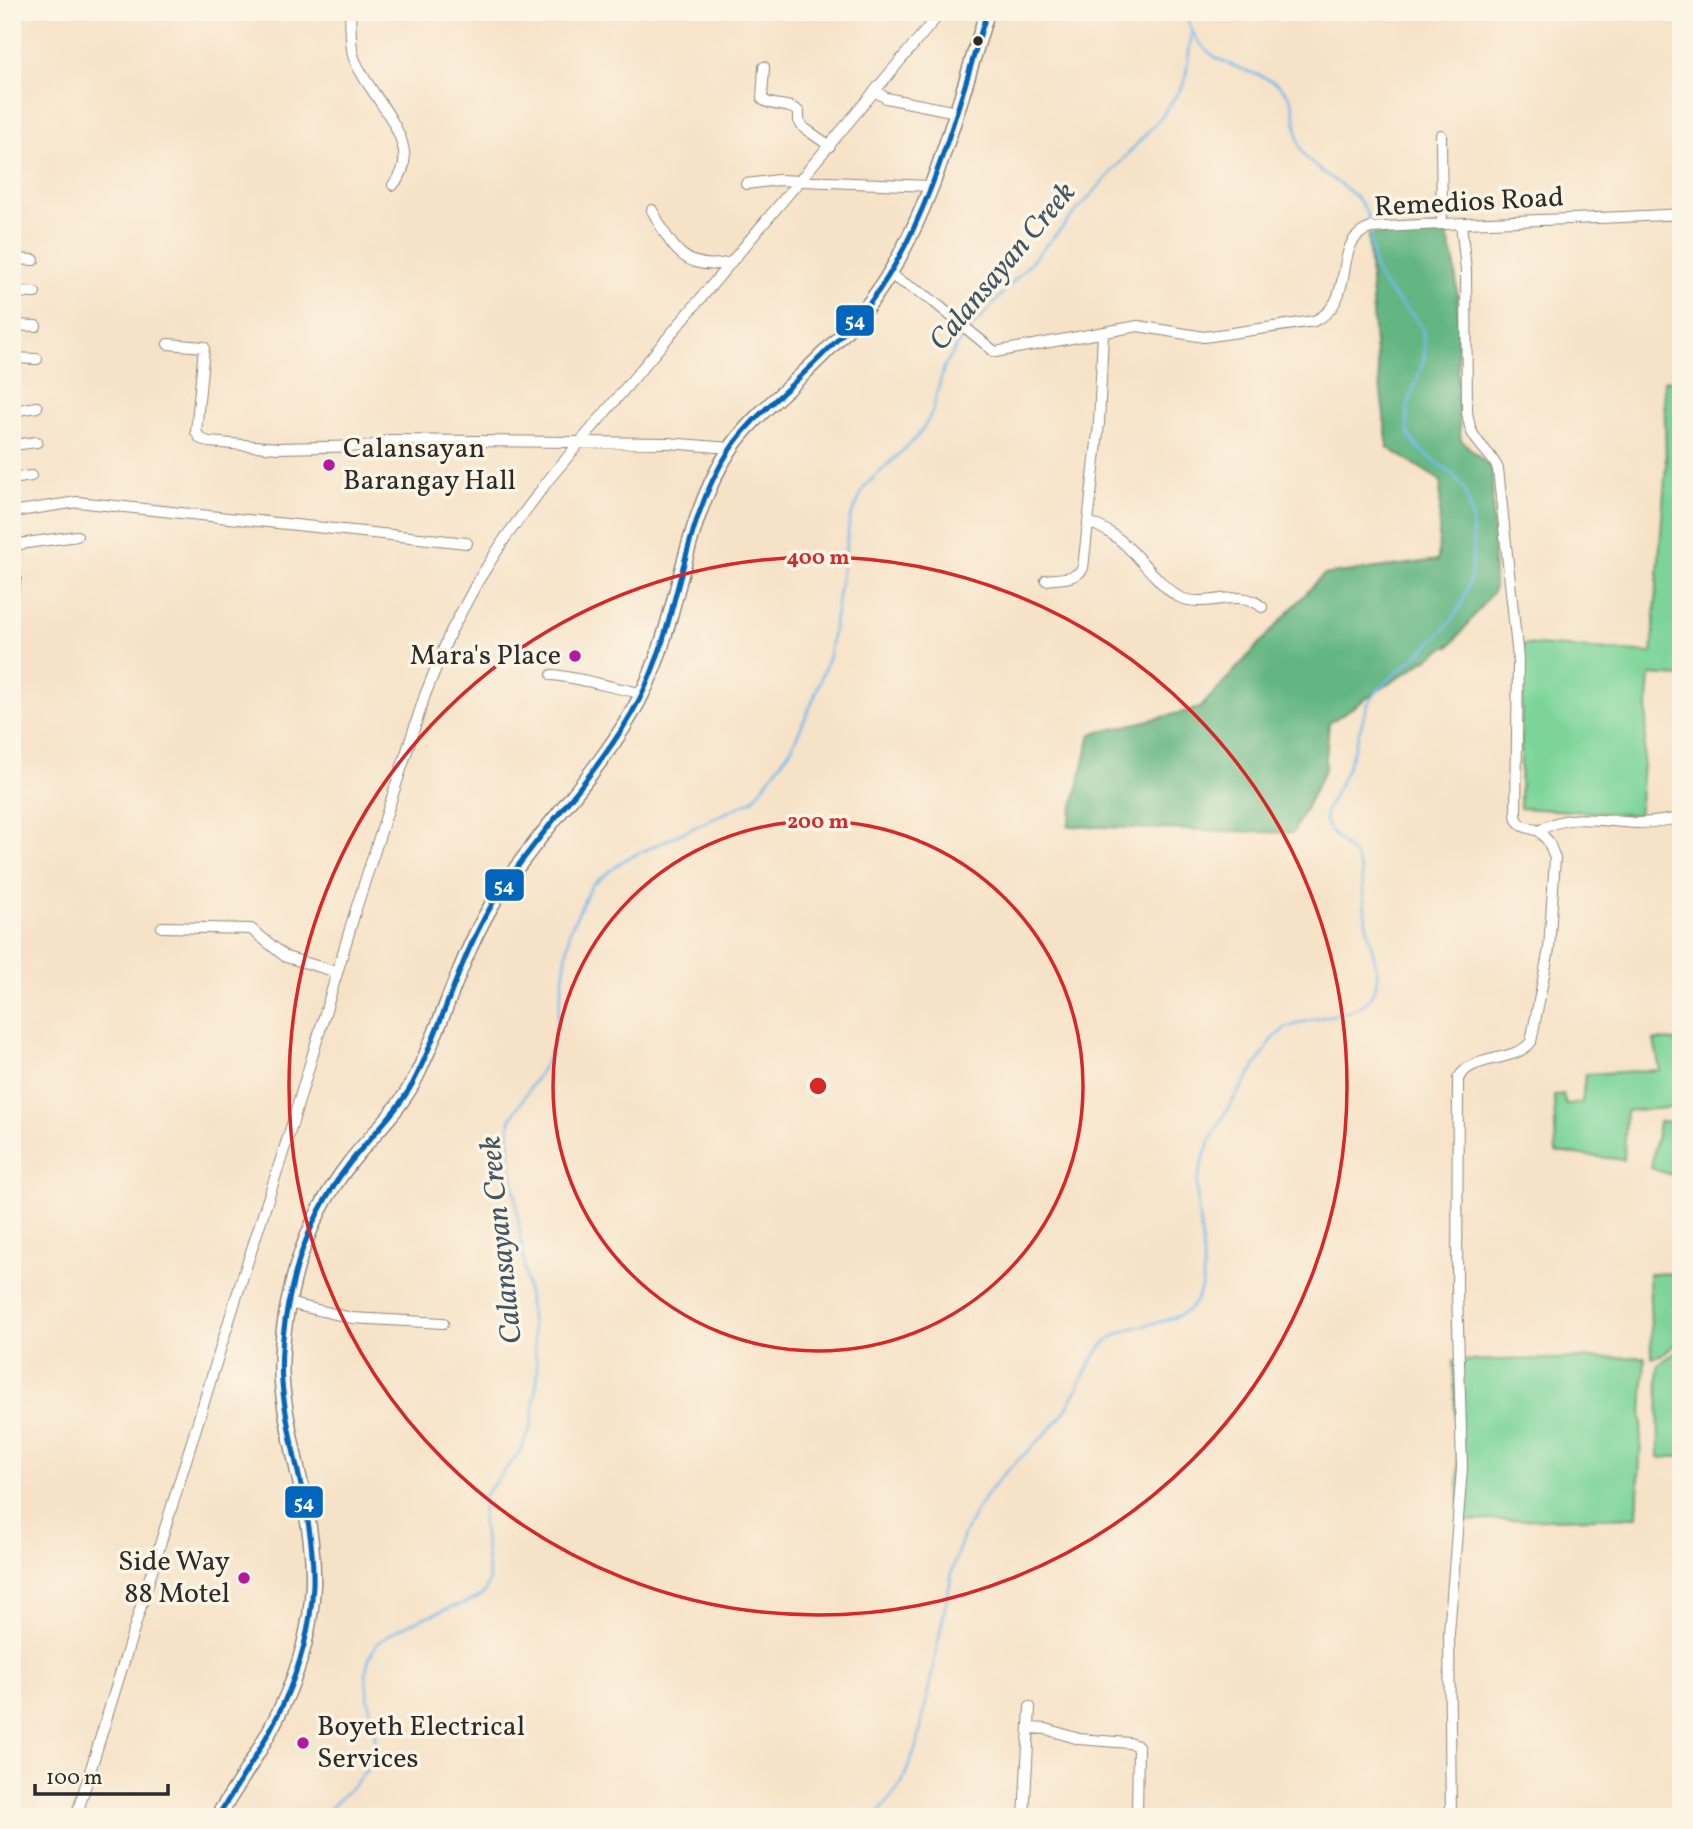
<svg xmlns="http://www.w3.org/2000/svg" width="1693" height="1829" font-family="Vollkorn,serif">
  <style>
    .green { fill: #7bd49a; stroke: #538062; stroke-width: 2 }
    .forest { fill: #64b682; stroke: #487056; stroke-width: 2 }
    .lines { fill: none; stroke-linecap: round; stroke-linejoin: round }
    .stream { stroke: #72b9e9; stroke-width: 2.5 }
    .minor-casing { stroke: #908679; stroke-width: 12 }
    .highway-casing { stroke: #908679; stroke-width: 17 }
    .minor { stroke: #fff; stroke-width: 10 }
    .highway { stroke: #fff; stroke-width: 14 }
    .bus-1-casing { stroke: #fcf5e5; stroke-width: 10 }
    .bus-1 { stroke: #0065bd; stroke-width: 5 }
    .ring { fill: none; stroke: #d62828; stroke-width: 3.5 }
    .bus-dot { fill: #2b2b2b; stroke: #fcf5e5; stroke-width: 2.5 }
    .poi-dot { fill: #b5179e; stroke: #fcf5e5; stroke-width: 2.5 }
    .labels { text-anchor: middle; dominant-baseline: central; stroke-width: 7; stroke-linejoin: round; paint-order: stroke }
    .street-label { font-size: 28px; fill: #2b2b2b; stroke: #fcf5e5 }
    .poi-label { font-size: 28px; fill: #2b2b2b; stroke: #fcf5e5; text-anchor: start }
    .water-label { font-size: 30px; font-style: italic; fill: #405664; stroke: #fcf5e5 }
    .centre { fill: #d62828; stroke: #fcf5e5; stroke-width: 3.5 }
    .ring-label { font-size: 21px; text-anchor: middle; font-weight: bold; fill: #d62828; stroke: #fcf5e5; stroke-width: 7; stroke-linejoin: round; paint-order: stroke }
    .line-badge { stroke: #fcf5e5; stroke-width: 2.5 }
    .badge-label { font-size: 19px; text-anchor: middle; font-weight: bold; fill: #fff }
  </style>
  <rect width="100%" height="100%" fill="#fcf5e5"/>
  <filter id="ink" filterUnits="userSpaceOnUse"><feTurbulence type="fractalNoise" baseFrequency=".0143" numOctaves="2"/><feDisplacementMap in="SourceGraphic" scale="14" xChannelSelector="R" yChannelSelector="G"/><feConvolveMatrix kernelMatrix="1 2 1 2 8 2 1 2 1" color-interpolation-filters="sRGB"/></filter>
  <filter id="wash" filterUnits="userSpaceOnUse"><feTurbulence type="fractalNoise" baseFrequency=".00686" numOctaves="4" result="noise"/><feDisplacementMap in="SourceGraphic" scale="28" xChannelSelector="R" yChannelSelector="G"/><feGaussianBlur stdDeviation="1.57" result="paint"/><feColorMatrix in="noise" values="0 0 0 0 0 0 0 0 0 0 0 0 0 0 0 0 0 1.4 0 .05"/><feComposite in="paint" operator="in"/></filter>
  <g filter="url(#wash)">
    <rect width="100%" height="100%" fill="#f6e2c7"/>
    <path class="green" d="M1664,380L1681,381V677L1650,675L1639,815L1520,808L1523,644L1652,653L1666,465Z
      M1654,1040L1681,1041V1107L1626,1111L1624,1160L1556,1152L1554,1096L1563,1094L1566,1104L1582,1103L1585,1074L1660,1070Z
      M1681,1121V1178L1651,1168L1659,1122Z
      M1681,1273V1339L1664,1354L1652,1358L1649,1274Z
      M1681,1348V1456L1659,1458L1658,1365Z
      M1645,1357L1637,1517L1460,1521L1453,1361Z"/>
    <path class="forest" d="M1445,230C1448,240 1452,251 1454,261C1463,321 1453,381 1461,440L1492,469L1494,590L1449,648L1450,644L1329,723L1325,769L1293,833L1068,826L1091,734L1200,708L1323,575L1438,560L1441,481L1388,448L1375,345L1368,235Z"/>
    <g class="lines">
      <path class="stream" d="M1192,31C1208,61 1231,65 1261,76C1270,80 1278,83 1284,90C1302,108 1290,141 1308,160C1327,180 1367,193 1369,223
        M321,1817C333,1804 366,1776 372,1761C379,1744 373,1725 370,1708C367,1689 362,1668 373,1650C386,1627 452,1608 478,1598L485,1592L489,1580L482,1518L484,1496L521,1450L531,1427L538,1373L509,1146L510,1120L546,1062L554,1043L570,930L591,886L624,860L753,800L791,749L812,703L829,656L850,519L865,486L917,437L926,424L932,412L944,367L960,341L1162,116L1185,82L1192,31L1185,12
        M876,1817L902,1783L918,1742L953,1568C961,1537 974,1509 995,1484C1016,1459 1043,1441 1062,1415C1080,1392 1086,1358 1110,1339C1132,1321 1175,1327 1193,1305C1217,1274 1192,1215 1198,1180C1207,1127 1246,1085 1272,1040L1284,1029L1300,1023L1353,1010L1367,1002L1375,988L1378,974L1366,921L1361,871L1356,858L1329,830L1325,820L1326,811L1348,767L1368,704L1373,696C1424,640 1473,632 1473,543C1473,524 1472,503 1462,486C1449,465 1414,455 1408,430C1400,392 1436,368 1421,327C1418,319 1410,313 1404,307C1375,277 1373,275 1370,233"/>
    </g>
  </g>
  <g filter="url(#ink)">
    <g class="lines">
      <g class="minor-casing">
        <path id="minor" d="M350,12C351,26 350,42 353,55C364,93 431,146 393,185
          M1247,14V12
          M764,67L762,99C773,108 789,102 799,112V121L804,128L830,146
          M875,91L886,98L956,112
          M1441,135L1442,224
          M746,184L778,180L930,186
          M652,210C672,247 684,273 731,262
          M12,259L34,260
          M888,274L928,297L995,352L1138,326L1204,337L1314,321C1360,301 1329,240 1371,228C1474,221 1577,220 1681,214
          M12,292L35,293
          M12,325L36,326
          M168,344L204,347L196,432L201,439L209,442L278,448L370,446L389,440L668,443L730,448
          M12,358L37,359
          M12,411L37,407
          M12,445L37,442
          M12,479L31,476
          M12,512L77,502L467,543
          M1089,522C1121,535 1131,551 1155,576C1162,583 1169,592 1179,597C1206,610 1239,586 1262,607
          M12,545L77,536
          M12,564L16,578L12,599
          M1046,580C1058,578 1076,580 1083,568L1099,424L1103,333
          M552,675C582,678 612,688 642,693
          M1539,831C1568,811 1604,822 1637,823C1651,823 1666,820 1681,818
          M162,927L251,929L286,957L337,972
          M288,1303L352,1318L443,1323
          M1030,1728L1046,1729L1079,1739L1129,1743L1138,1746L1137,1817
          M76,1817L237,1295L290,1131L356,909L425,695L450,633L478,581L505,538L550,478L941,12
          M1024,1817L1030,1707
          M1451,1817L1449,1633L1462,1468L1457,1289L1458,1079C1472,1053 1513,1064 1531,1042L1549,949L1555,858L1548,841L1539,831L1523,826L1517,820L1516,814L1518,658L1498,469C1492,454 1477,445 1471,430C1469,424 1468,417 1467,412L1466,270L1461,223"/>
      </g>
      <g class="highway-casing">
        <path id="highway" d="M217,1817C265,1743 309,1676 313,1585C315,1515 288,1451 282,1383C279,1343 287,1302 298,1263C309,1227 326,1194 349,1164C372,1134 401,1109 417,1075C447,1013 462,949 501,890C544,825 603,769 639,700C680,622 680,526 729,451C749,420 780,397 806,371C828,350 850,328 869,304C929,226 958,106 987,12"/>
      </g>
      <use href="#minor" class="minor"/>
      <use href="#highway" class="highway"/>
      <g class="bus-1-casing">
        <path id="bus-1" d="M217,1817C265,1743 309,1676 313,1585C315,1515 288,1451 282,1383C279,1343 287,1302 298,1263C309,1227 326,1194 349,1164C372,1134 401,1109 417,1075C447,1013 462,949 501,890C544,825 603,769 639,700C680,622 680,526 729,451C749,420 780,397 806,371C828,350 850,328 869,304C929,226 958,106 987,12"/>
      </g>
      <use href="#bus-1" class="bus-1"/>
    </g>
  </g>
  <g class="ring">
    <circle cx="818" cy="1086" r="265"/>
    <circle cx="818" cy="1086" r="529"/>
  </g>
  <circle class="bus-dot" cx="978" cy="41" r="6"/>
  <g class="poi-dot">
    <circle cx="329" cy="465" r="7"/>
    <circle cx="575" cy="656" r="7"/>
    <circle cx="244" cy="1578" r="7"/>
    <circle cx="303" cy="1743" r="7"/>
  </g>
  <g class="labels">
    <g class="street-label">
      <text transform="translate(1469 203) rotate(-3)">Remedios Road</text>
    </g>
    <g class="poi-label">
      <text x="343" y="449">Calansayan<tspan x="343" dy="32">Barangay Hall</tspan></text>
      <text x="561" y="656" text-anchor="end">Mara's Place</text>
      <text x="230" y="1562" text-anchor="end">Side Way<tspan x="230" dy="32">88 Motel</tspan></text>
      <text x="317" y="1727">Boyeth Electrical<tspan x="317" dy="32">Services</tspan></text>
    </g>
    <g class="water-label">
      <text transform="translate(1003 267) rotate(-50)">Calansayan Creek</text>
      <text transform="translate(502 1240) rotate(-96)">Calansayan Creek</text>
    </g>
  </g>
  <circle cx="818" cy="1086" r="10" class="centre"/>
  <g class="ring-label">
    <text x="818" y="564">400 m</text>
    <text x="818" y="828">200 m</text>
  </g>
  <g class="line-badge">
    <rect x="835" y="304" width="40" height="33" rx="7" fill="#0065bd"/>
    <rect x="484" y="868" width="41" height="34" rx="7" fill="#0065bd"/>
    <rect x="284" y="1485" width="40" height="34" rx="7" fill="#0065bd"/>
  </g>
  <g class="badge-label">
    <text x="855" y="327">54</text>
    <text x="504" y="892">54</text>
    <text x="304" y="1509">54</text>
  </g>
  <rect width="1693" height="1829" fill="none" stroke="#fcf5e5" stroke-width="42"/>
  <path d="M35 1784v10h133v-10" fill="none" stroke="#2b2b2b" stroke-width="3.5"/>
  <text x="46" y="1784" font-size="21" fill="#2b2b2b" stroke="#fcf5e5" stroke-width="5" paint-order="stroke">100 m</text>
</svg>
